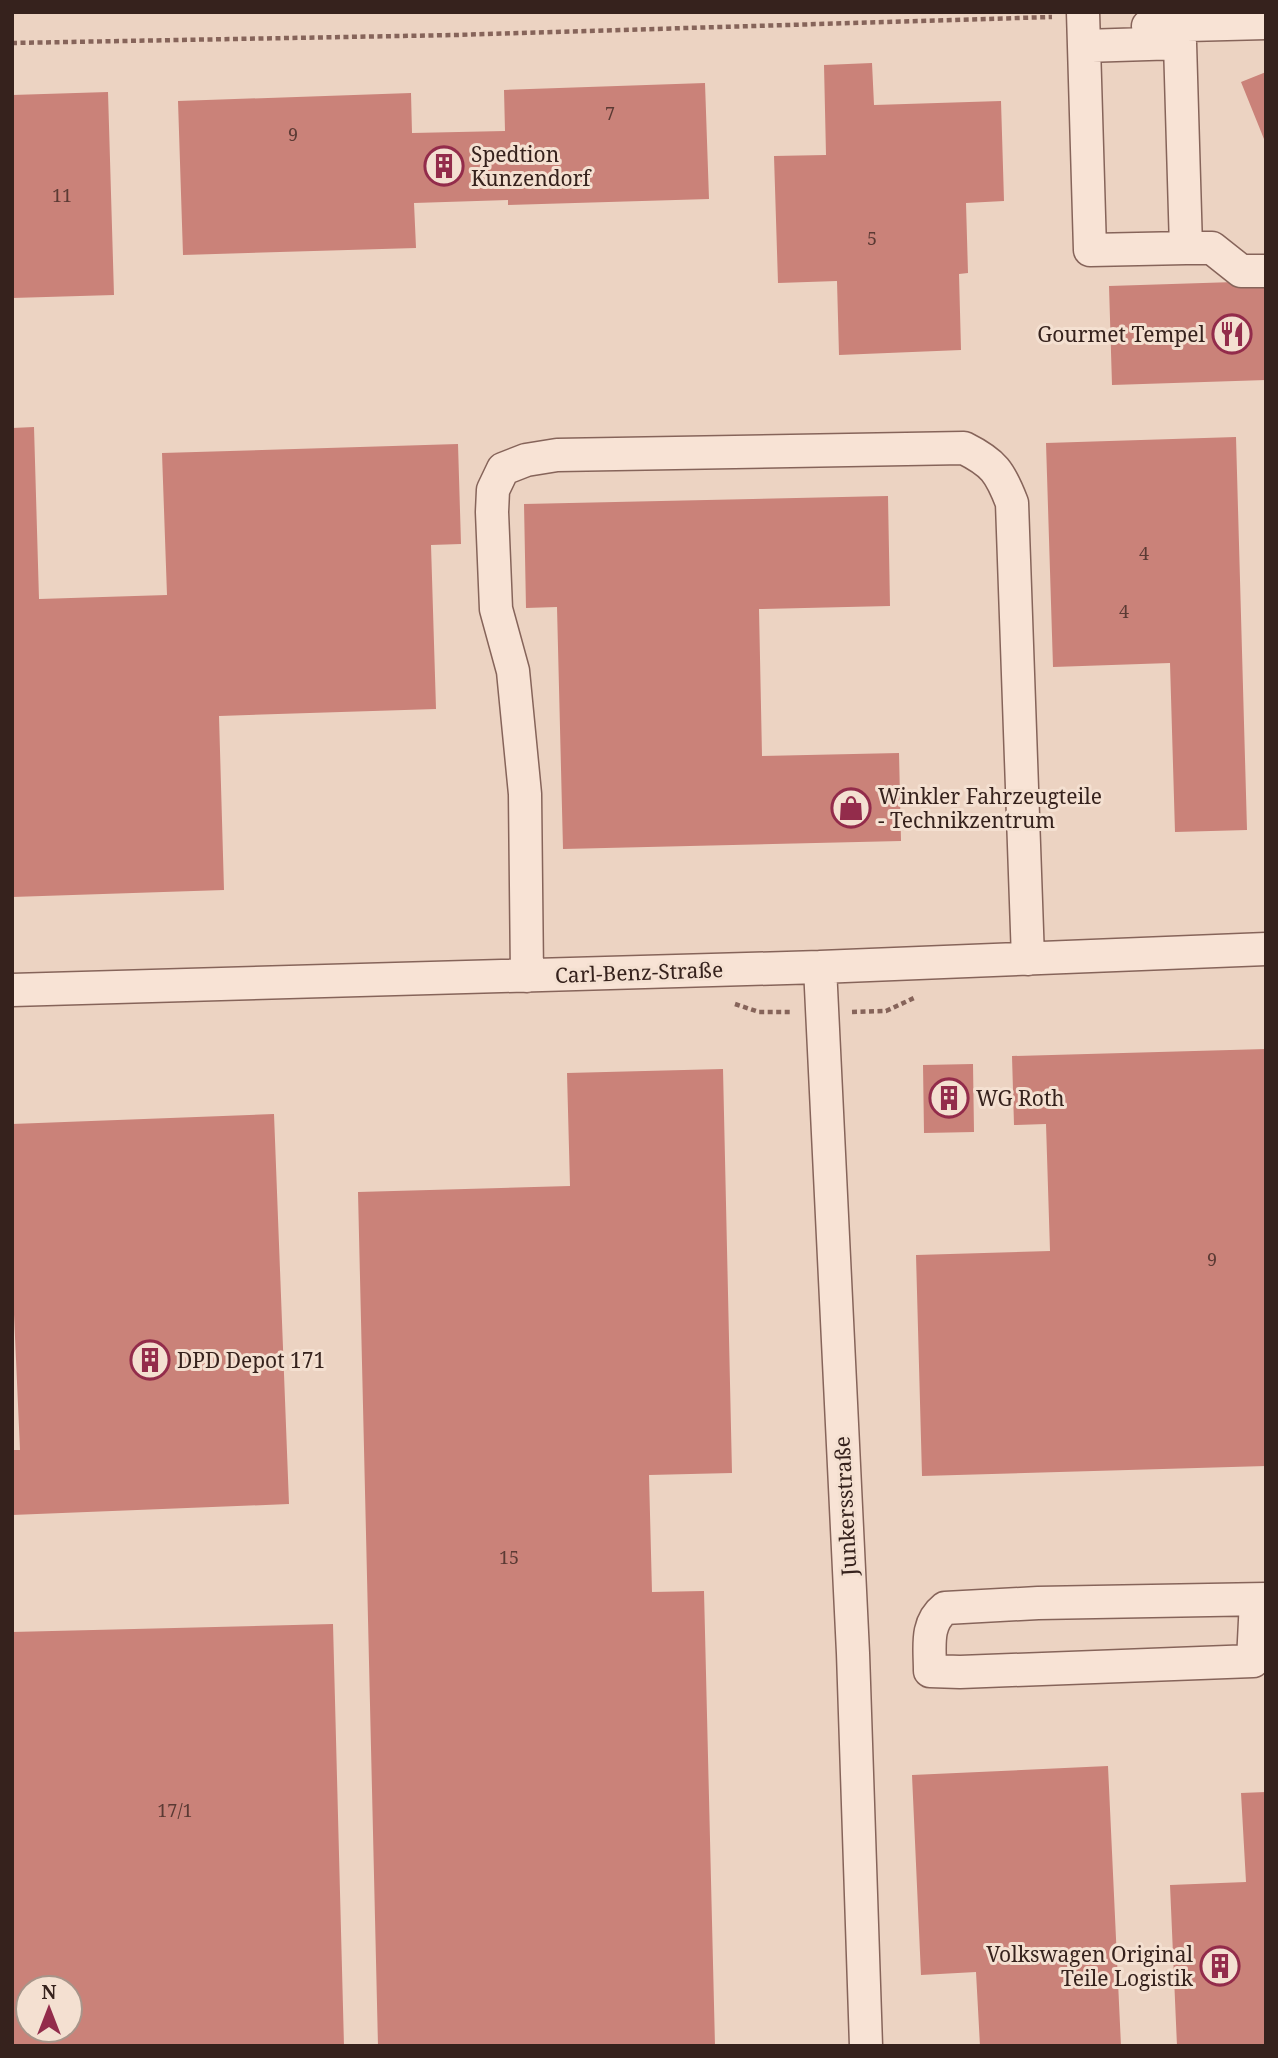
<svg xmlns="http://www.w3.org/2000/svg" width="1278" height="2058" font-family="'Noto Serif',serif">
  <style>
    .building { fill: #ca8279; fill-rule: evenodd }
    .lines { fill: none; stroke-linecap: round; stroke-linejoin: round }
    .minor-casing { stroke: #86645a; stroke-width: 35 }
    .path { stroke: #86645a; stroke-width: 4.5; stroke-dasharray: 5 3.5; stroke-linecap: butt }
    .minor { stroke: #f8e3d5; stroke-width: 32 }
    .labels { text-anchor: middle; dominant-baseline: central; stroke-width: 6; stroke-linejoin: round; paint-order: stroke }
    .number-label { font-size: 18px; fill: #5b3a34 }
    .poi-label { font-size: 21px; fill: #36221d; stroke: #f4e0d1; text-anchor: start }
    .street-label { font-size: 21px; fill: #36221d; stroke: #f4e0d1 }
  </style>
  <rect width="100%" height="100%" fill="#ecd3c2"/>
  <path class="building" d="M872,63L874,105L1001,101L1004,201L966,203L968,273L959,274L961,350L839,355L837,281L778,283L774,156L826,155L824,65Z
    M1266,72V144L1241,82Z
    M705,83L709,199L508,205V200L414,203L416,248L183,255L178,101L411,93L412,133L505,131L504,90Z
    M108,92L114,295L12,298V95Z
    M1266,281V380L1112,385L1109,286Z
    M34,427L39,599L167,595L162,453L458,444L461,544L431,545L436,709L219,716L224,890L12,897V428Z
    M1236,437L1247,830L1175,832L1170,663L1053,667L1046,443Z
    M888,496L890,606L759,609L762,756L899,753L901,841L563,849L557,607L526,608L524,504Z
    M1266,1049V1466L922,1476L916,1255L1050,1251L1046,1124L1014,1125L1012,1056Z
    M973,1064L974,1132L924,1133L923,1065Z
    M723,1069L732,1473L649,1475L652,1592L704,1591L715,2046H378L358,1192L570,1186L567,1073Z
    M274,1114L289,1504L12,1515V1450H20L12,1269V1124Z
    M333,1624L344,2046H12V1632ZM28,1988H70V2030H28Z
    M1108,1766L1121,2046H980L976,1972L921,1975L912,1775Z
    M1266,1792V2046H1177L1170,1885L1246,1882L1241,1793Z"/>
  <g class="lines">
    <g class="minor-casing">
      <path id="minor" d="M1083,12L1090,250L1186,248L1180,43L1084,46
        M1148,26L1266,23
        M1186,248H1212L1241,271H1266
        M820,967L853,1653L866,2046
        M527,976L525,794L513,671L496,609L492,512L493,490L503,469L526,460L557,455L964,448C994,463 1000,472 1012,503L1028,959
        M12,990L820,967L1266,949
        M1256,1600L1253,1661L960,1672L930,1671C930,1647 925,1624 945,1608L1038,1603L1266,1599"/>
    </g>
    <path class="path" d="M12,43L455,35L1052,17
      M735,1004L759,1012H791
      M852,1012L886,1011L914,998"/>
    <use href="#minor" class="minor"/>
  </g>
  <defs>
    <g id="building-ring" transform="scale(2.0125)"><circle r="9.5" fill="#f4e0d1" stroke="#932c4b" stroke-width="1.5"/><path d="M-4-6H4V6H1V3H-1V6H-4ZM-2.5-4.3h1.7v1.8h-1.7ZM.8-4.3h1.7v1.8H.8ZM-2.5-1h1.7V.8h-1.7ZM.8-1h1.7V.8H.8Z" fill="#932c4b"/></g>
    <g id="restaurant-ring" transform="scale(2.0125)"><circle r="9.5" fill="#f4e0d1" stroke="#932c4b" stroke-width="1.5"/><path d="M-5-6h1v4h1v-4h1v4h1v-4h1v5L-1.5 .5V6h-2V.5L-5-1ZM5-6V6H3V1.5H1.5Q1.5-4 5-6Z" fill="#932c4b"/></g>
    <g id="shop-ring" transform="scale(2.0125)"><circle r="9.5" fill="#f4e0d1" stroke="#932c4b" stroke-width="1.5"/><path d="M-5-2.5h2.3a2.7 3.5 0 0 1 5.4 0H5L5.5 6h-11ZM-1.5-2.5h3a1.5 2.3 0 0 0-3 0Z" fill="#932c4b"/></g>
  </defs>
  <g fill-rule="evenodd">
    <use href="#building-ring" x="444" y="166"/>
    <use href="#restaurant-ring" x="1232" y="334"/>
    <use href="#shop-ring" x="851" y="808"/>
    <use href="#building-ring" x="949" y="1098"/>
    <use href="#building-ring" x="150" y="1360"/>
    <use href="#building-ring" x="1220" y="1966"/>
  </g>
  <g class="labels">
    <g class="number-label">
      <text x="610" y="113">7</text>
      <text x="293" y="134">9</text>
      <text x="62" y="195">11</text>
      <text x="872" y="238">5</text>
      <text x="1144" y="553">4</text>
      <text x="1124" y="611">4</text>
      <text x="1212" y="1259">9</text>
      <text x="509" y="1557">15</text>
      <text x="175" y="1810">17/1</text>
    </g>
    <g class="poi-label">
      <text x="471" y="154">Spedtion<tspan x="471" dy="24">Kunzendorf</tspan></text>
      <text x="1205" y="334" text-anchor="end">Gourmet Tempel</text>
      <text x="878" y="796">Winkler Fahrzeugteile<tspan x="878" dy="24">- Technikzentrum</tspan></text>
      <text x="976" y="1098">WG Roth</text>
      <text x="177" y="1360">DPD Depot 171</text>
      <text x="1193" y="1954" text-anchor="end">Volkswagen Original<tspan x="1193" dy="24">Teile Logistik</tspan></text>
    </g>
    <g class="street-label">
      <text transform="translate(639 972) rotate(-2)">Carl-Benz-Straße</text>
      <text transform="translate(845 1506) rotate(-93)">Junkersstraße</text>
    </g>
  </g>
  <rect width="1278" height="2058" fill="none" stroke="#36221d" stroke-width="28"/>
  <g transform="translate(49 2009)"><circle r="33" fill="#f4e0d1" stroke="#a89489" stroke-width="2"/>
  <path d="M0-5L12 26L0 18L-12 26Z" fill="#932c4b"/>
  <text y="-10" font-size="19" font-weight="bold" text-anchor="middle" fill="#36221d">N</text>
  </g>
</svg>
